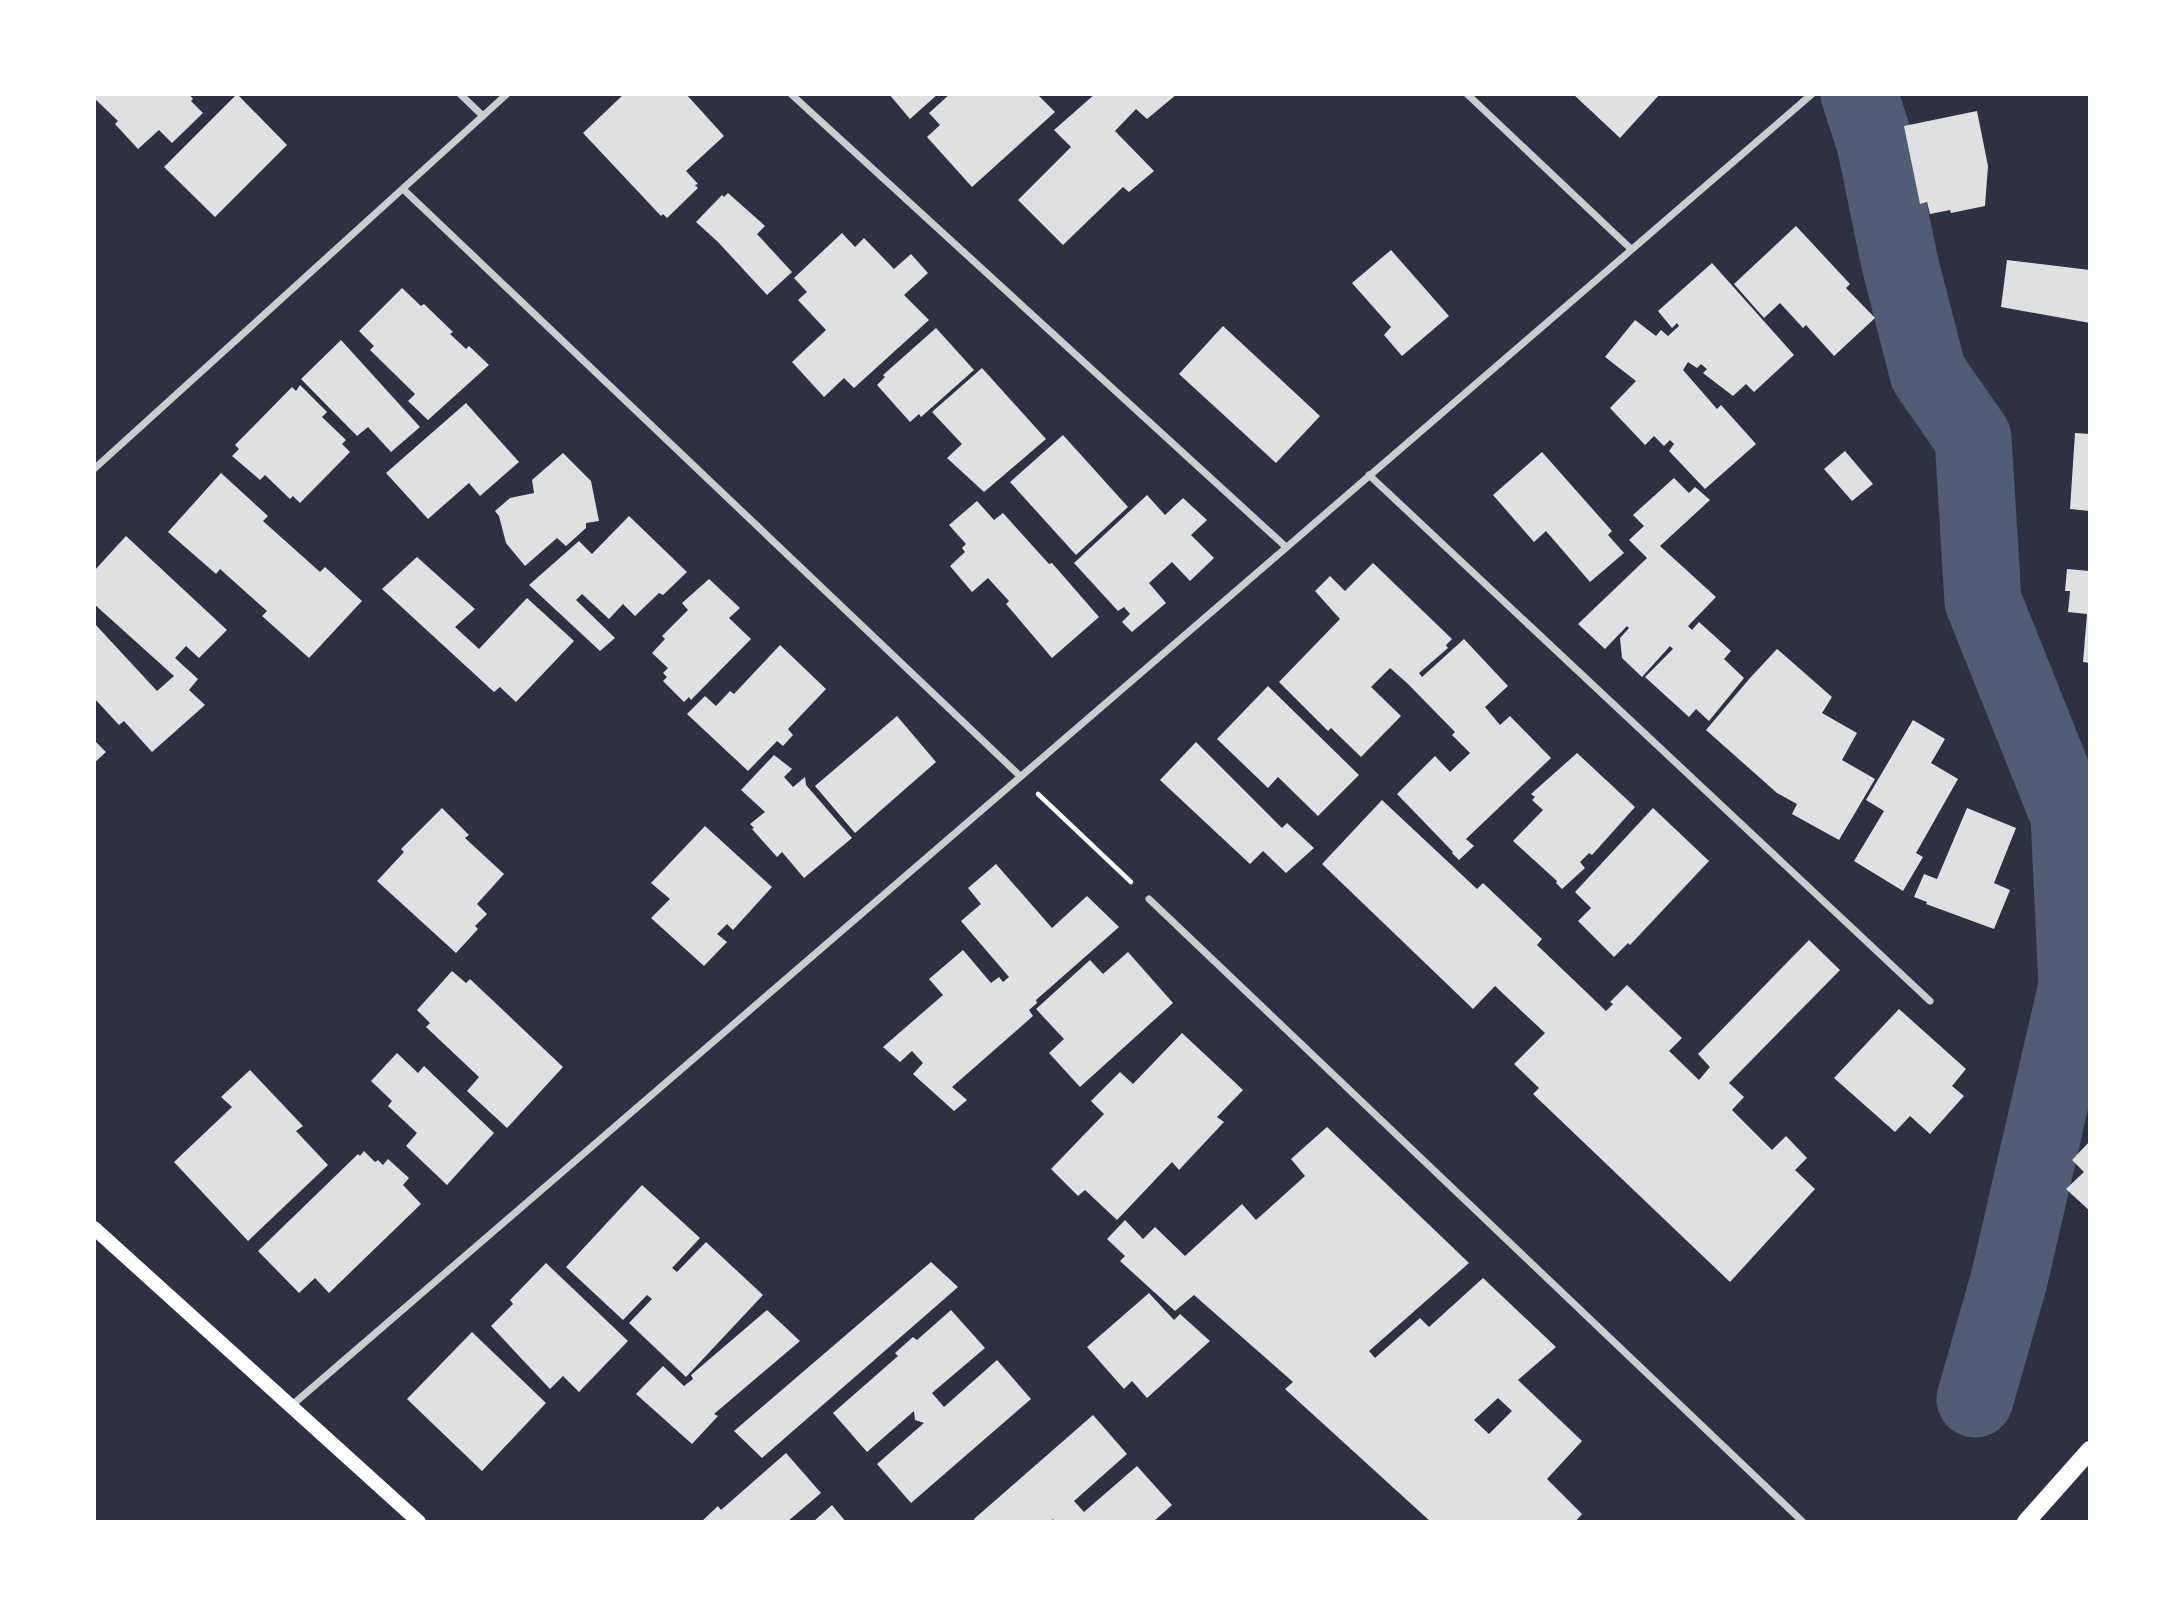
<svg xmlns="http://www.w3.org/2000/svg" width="2184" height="1616" font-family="'IBM Plex Serif',serif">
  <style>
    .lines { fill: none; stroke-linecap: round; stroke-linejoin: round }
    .river { stroke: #4f5d75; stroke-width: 77 }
    .building { fill: #e0e0e3; fill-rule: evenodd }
    .path { stroke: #fff; stroke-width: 4.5 }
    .minor { stroke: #caccd0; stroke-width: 7 }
    .secondary { stroke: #fff; stroke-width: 14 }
    .primary { stroke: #fff; stroke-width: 18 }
  </style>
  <rect width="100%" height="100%" fill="#2d3142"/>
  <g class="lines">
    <path class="river" d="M1859,94L1875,143L1900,264L1928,373L1973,438L1983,601L2069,816L2077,986L2009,1280L1975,1399"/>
  </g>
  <path class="building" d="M94,94H189L193,99L191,101L203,113L172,143L159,130L138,149L115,124L118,121L94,98Z
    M237,94L287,145L215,217L164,167Z
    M624,94H686L724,136L686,171L698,184L695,185L698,188L667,218L663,214L661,216L583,133Z
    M889,94H938L910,119Z
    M950,94H1037L1055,112L972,187L927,137L940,125L929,113Z
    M1095,94H1177L1147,119L1136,109L1115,131L1154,171L1129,192L1123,187L1063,245L1018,200L1071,147L1054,130Z
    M1573,94H1660L1620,138Z
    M1977,111L1988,166L1985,206L1951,213L1950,210L1930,214L1927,202L1920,204L1904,126Z
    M728,193L765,226L757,234L792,272L767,295L718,242L696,222L722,195L724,197Z
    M1796,226L1850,284L1846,288L1875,318L1834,356L1806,325L1803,328L1780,303L1764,318L1734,284Z
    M842,233L855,247L864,238L894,269L911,254L928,273L904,295L929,320L854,388L844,378L824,397L792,362L826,330L798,300L807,292L794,278Z
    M1391,250L1449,316L1402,356L1384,335L1391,327L1352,283Z
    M2007,260L2090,270V323L2001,307Z
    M1712,263L1794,355L1754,392L1746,384L1733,396L1703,373L1707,369L1701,364L1697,368L1688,362L1683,370L1717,409L1721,405L1756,444L1705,489L1669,451L1674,444L1670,440L1664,446L1654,436L1645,445L1610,408L1636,381L1605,357L1635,320L1656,336L1661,330L1668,336L1679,326L1677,323L1672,328L1658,311Z
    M402,288L421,306L424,304L453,332L450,334L466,349L469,346L489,365L428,420L408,401L415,394L370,350L374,346L359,331Z
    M1223,326L1320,416L1276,463L1179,374Z
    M936,328L974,370L921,417L919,414L910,422L877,385L885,377L883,375Z
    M341,340L420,427L391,452L368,427L357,436L301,379Z
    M982,368L1046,439L984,492L947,458L962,444L932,412Z
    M300,385L327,412L322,417L346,440L342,444L350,452L300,503L293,496L290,499L265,475L260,480L232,456L239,449L235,445L292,387L296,391Z
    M466,403L519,462L480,496L469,483L428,519L386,473Z
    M2075,433L2090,434V511L2070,509Z
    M1063,435L1128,507L1076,555L1010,482Z
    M1845,451L1873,484L1852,501L1824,469Z
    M1542,452L1612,531L1608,535L1624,553L1590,582L1546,531L1534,542L1493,495Z
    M563,453L591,481L599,521L586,523V528L566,546L557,538L525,566L506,543L499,516L495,511L510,498L534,493L532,480Z
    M221,473L268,516L263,521L320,572L325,567L362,601L309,658L262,616L267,611L220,569L216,574L168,532Z
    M1674,478L1689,493L1695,487L1710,500L1660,546L1716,597L1688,626L1692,630L1699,622L1731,651L1724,659L1744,678L1709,721L1696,709L1689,717L1645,677L1673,649L1670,646L1642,677L1622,658L1620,638L1629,628L1627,626L1605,649L1578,624L1647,558L1629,540L1644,526L1633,515Z
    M1147,495L1165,515L1183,498L1207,520L1191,535L1214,558L1190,581L1172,562L1149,583L1166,603L1132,632L1122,622L1130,614L1124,607L1118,611L1074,563Z
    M977,501L994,520L1003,513L1049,564L1052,563L1099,617L1052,658L1006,604L1009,601L988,578L972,592L950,566L965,552L962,548L966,544L949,525Z
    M629,516L687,572L663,595L659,593L635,616L623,604L609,619L582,594L576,600L615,638L600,651L529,585L579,541L592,554Z
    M126,536L227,630L199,658L186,646L175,658L198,679L189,690L205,705L152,752L124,721L119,725L94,698V623L157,691L174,676L94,604V571Z
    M417,557L475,609L455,627L479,649L527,598L574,641L516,702L500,687L494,692L382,589Z
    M1373,563L1452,639L1446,645L1448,648L1419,673L1422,677L1464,639L1508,686L1485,707L1500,725L1510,716L1551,758L1466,839L1474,846L1459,860L1452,853L1453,852L1397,794L1435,756L1450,772L1470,753L1452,735L1455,732L1407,683L1390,668L1371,687L1401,716L1361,757L1331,728L1328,731L1279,682L1340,619L1315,591L1330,576L1345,591Z
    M2067,569L2090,571V663L2083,662L2087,614L2068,612L2070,591H2065Z
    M709,579L740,608L729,618L751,639L691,700L689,697L684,702L663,681L667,677L663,673L668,668L652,653L665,639L662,636L688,610L682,603Z
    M780,645L826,689L788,729L793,735L783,746L777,741L748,771L687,714L705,696L716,706L730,691L734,694Z
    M1777,649L1832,697L1822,713L1857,733L1842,760L1875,779L1839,840L1792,814L1797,804L1777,793L1706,730L1750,678Z
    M1268,686L1359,775L1318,816L1278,777L1268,788L1217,739Z
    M897,716L936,762L855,833L815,786Z
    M1913,720L1945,739L1931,763L1958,779L1916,853L1923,857L1903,891L1854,861L1884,811L1866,800Z
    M94,740L106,752L94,763Z
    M1196,742L1282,828L1287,823L1314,848L1286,873L1263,851L1250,864L1160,780Z
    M1577,753L1635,807L1592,855L1589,853L1580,862L1585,868L1562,889L1556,883L1557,881L1513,841L1543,810L1532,800L1535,797L1531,794Z
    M774,755L792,769L784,777L793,787L805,777L806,785L852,838L804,878L782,852L777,857L752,829L754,828L750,824L765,812L741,790Z
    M1382,800L1477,889L1483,883L1542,939L1537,945L1606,1011L1613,1004L1610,1002L1627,985L1682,1038L1669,1051L1699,1080L1710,1067L1698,1054L1809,940L1840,970L1729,1083L1744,1097L1732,1110L1772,1150L1786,1136L1807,1158L1795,1170L1815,1189L1730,1282L1533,1094L1539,1088L1514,1064L1545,1033L1495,986L1473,1009L1322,864Z
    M442,808L469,835L465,838L504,874L477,904L487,914L475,926L478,929L456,953L377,881L404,852L401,849Z
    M1653,808L1709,861L1630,945L1628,943L1614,957L1578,921L1591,908L1575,892Z
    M1967,808L2016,828L1994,883L2010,890L1994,929L1926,904L1927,902L1914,897L1924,874L1937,879Z
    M705,826L772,887L733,930L727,924L717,934L727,942L704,966L651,918L670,899L651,883Z
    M996,864L1052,928L1087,896L1119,927L1036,1000L1037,1003L1029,1010L1033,1016L952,1087L967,1100L954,1111L913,1074L923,1063L912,1051L900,1062L883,1047L943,995L929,979L963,950L991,983L999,977L1003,982L1009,977L961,921L981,904L968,888Z
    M1128,952L1173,1003L1080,1087L1049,1053L1064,1039L1036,1009L1090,960L1103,974Z
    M452,971L466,983L470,979L563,1067L507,1128L467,1091L479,1077L426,1027L430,1023L417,1010Z
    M1899,1009L1966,1069L1952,1086L1964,1096L1930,1134L1910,1116L1895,1132L1834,1078Z
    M1182,1033L1243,1090L1217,1117L1224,1122L1179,1170L1172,1162L1117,1220L1085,1190L1078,1196L1051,1169L1104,1114L1091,1101L1120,1072L1133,1084Z
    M397,1053L418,1073L424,1066L494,1133L447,1185L406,1146L417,1133L388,1106L392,1101L371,1081Z
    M250,1070L303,1126L296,1131L328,1165L248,1241L174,1162L232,1107L221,1097Z
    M1327,1127L1469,1263L1369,1351L1375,1358L1420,1318L1429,1327L1483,1278L1556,1347L1518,1380L1582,1441L1547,1479L1582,1514L1575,1522H1431L1285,1389L1293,1382L1194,1295L1175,1311L1120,1261L1125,1256L1107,1239L1125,1220L1143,1239L1155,1227L1185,1256L1242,1204L1256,1220L1305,1176L1291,1159ZM1498,1398L1512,1411L1489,1434L1474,1420Z
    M2090,1141V1211L2066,1189L2084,1172L2072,1160Z
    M364,1151L375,1162L378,1160L383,1165L388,1159L409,1178L403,1185L421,1204L329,1293L315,1278L299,1293L258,1251L358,1154L360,1156Z
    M642,1185L700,1238L672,1268L677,1272L706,1242L763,1295L686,1377L629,1323L652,1299L647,1295L623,1320L566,1267Z
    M931,1262L958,1287L762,1458L734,1431Z
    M546,1263L628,1341L579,1392L563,1376L550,1389L491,1326L513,1304L510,1300Z
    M1149,1293L1174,1320L1180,1314L1210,1341L1147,1398L1132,1381L1124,1389L1087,1347Z
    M767,1310L800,1341L714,1414L718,1416L692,1444L636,1394L663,1366L684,1386L693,1379L691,1375Z
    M951,1310L985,1348L932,1393L944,1407L997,1360L1031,1399L911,1503L877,1464L924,1423L915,1420L914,1411L867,1452L833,1413L898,1356L895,1353L913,1337L917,1340Z
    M472,1332L546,1403L482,1471L407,1399Z
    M1093,1415L1127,1454L1074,1501L1084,1512L1137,1466L1172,1505L1153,1522H1054L1053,1519L1050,1522H976L974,1519Z
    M786,1453L821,1493L787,1522H701L718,1506L721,1510Z
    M832,1505L846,1522H813Z"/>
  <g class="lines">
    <path class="path" d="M1038,794L1131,882"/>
    <path class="minor" d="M460,94L483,116
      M791,94L1286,547
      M1467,94L1631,249
      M403,189L1020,776
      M94,469L507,94
      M1369,475L1930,1001
      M1149,899L1803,1522
      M291,1406L1812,94"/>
    <path class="secondary" d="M94,1228L419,1522"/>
    <path class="primary" d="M2026,1522L2090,1450"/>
  </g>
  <rect width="2184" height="1616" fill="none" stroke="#ffffff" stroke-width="192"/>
</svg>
